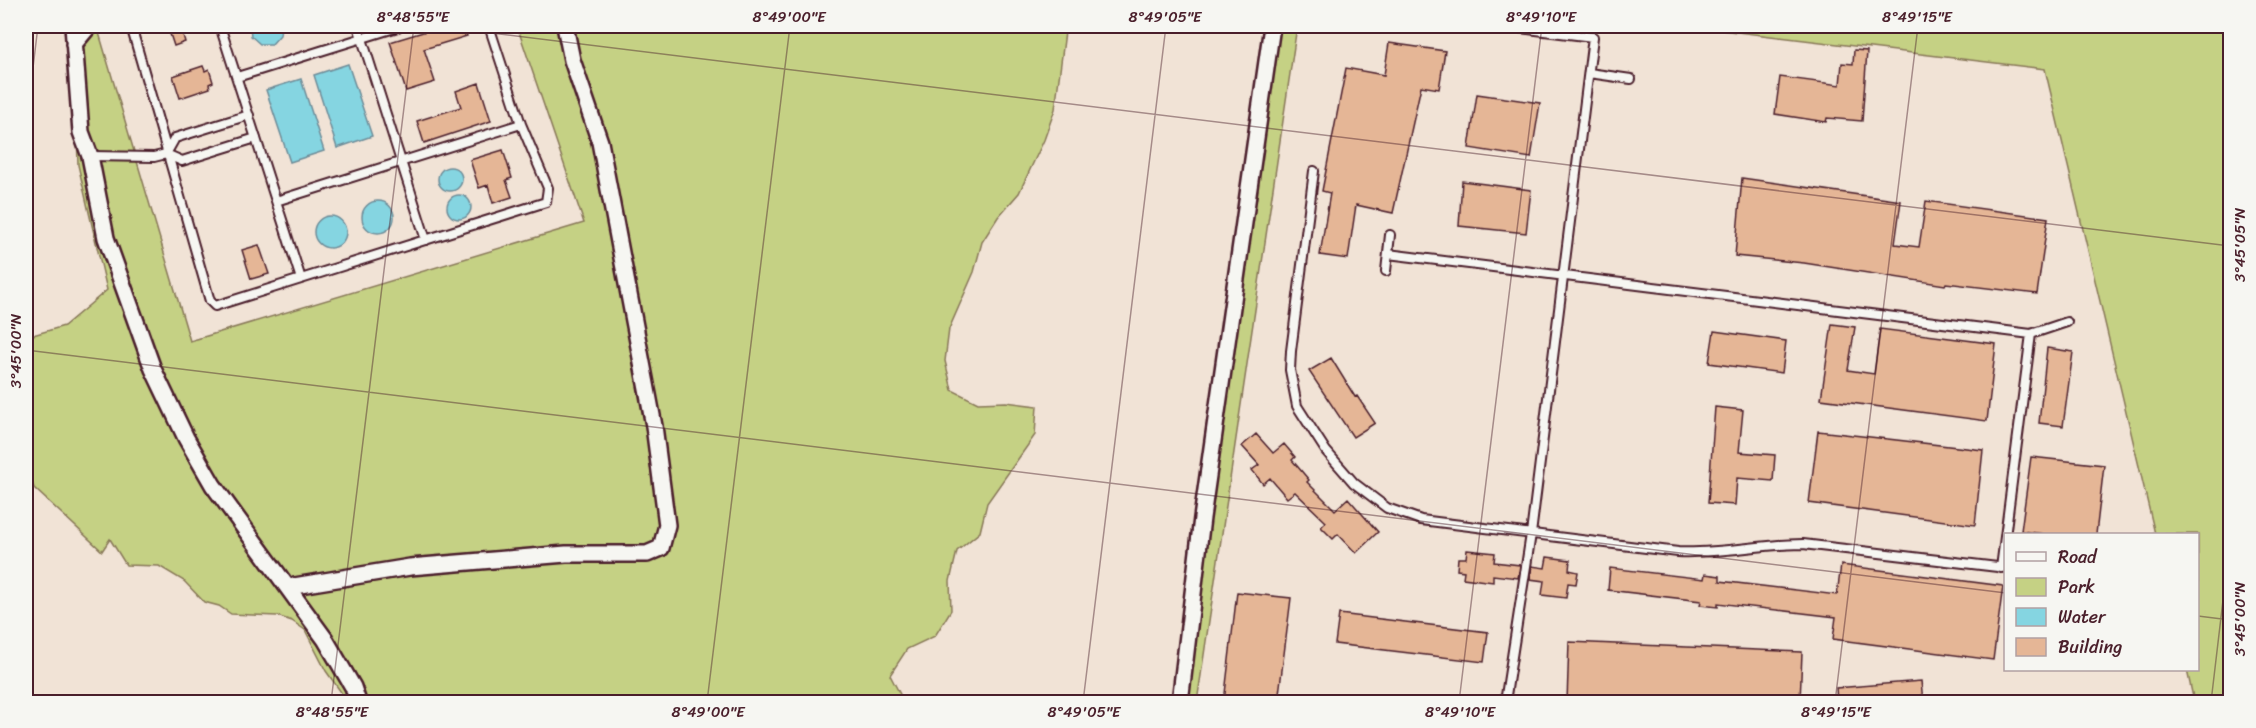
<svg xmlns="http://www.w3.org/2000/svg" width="2256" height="728" font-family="Sriracha,sans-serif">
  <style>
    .green { fill: #c5d184; stroke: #887858; stroke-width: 1.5 }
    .water { fill: #85d5e1; stroke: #6d8c98; stroke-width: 1.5 }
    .building { fill: #e5b696; stroke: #4a1f2b; stroke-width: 1.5 }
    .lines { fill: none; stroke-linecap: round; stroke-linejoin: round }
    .lane-casing { stroke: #4a1f2b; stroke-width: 12 }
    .street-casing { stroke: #4a1f2b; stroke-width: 20 }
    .lane { stroke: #f6f6f2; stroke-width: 8 }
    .street { stroke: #f6f6f2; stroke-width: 15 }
    .ticks { fill: none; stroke: #4a1f2b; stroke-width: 1.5; stroke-opacity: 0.45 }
    .neatline { fill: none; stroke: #4a1f2b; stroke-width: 2 }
    .ticks-label { font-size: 15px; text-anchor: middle; fill: #4a1f2b }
  </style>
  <rect width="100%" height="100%" fill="#f1e3d6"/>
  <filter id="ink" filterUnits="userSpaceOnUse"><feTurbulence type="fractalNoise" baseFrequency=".0167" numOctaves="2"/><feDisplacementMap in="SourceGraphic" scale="12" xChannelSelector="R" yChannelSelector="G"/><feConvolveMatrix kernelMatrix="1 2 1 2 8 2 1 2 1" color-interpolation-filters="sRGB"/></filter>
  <g filter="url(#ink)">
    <path class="green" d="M74,26H97L190,341L584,223L517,26H1062L1065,32L1055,109L1044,140L1019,193L998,217L982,242L974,272L949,329L945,361L952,390L978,403L1006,402L1037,406L1035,435L987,503L980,532L957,551L950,581L951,610L935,636L907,649L890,675L904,702H348L326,671L305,630L292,621L277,616L231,614L219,606L204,602L184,581L159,566L126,565L110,539L102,551L34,488L26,462V337L64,326L107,290L78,165Z
      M1263,26H1297L1197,702H1175Z
      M1687,26H2230V702H2194L2187,670H2198V534H2155L2045,69Z"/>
    <path class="water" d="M250,26H281L280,35L272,44H260L251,36Z
      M348,64L372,136L337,148L314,75Z
      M301,79L324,151L290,162L266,90Z
      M438 179a12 12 0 1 1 24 0a12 12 0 1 1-24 0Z
      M447 207a12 12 0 1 1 24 0a12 12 0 1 1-24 0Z
      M362 217a16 16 0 1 1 32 0a16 16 0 1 1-32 0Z
      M314 232a16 16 0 1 1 32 0a16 16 0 1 1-32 0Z"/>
    <path class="building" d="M443,26H464L467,36L424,49L435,82L406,91L390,42Z
      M181,28L185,42L174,46L169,31Z
      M1389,43L1445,51L1439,89L1421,86L1393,213L1356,205L1348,259L1320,255L1330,193L1322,191L1346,68L1384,75Z
      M1854,50L1867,51L1862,121L1827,118L1826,122L1775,114L1780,77L1840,85L1842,63L1853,64Z
      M203,66L205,71L209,69L213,82L209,84L210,88L180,98L173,76Z
      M479,83L491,121L424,143L417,121L461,107L456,91Z
      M1477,94L1540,103L1531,158L1469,148Z
      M503,150L512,178L506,180L512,197L493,203L488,185L479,188L470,160Z
      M1742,178L1901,201L1895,244L1919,247L1926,201L2048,218L2037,294L1946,283L1945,285L1804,263L1735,256Z
      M1462,181L1531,190L1526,233L1459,226Z
      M259,245L269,274L251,279L242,250Z
      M1832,324L1855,327L1848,370L1874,374L1880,329L1996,344L1987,421L1821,399Z
      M1714,331L1786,341L1782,373L1709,363Z
      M2047,348L2073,352L2063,426L2039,423Z
      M1331,358L1355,397L1357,396L1375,423L1353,437L1309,371Z
      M1715,407L1743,410L1739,452L1775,455L1773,481L1737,478L1735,505L1708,503Z
      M1818,431L1983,450L1975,525L1809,503Z
      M1256,434L1273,453L1284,444L1295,457L1292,460L1309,480L1307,482L1335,510L1348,498L1378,532L1356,553L1338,534L1333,539L1321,527L1326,522L1295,492L1287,498L1270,478L1263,484L1252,470L1259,465L1242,446Z
      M2031,457L2104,465L2096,534H2045L2021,531Z
      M1467,550L1495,553L1494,562L1520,565L1518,578L1493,575V582L1463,578L1464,571L1457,570L1458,558H1466Z
      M1547,557L1570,560L1569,570L1578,572L1576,584L1568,583L1566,598L1542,595L1544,581L1530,579L1532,566L1545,568Z
      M1841,565L2003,586L1993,660L1833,639L1836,617L1718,603V607L1700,605L1701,601L1608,590L1610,568L1704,579L1705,574L1720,576V581L1837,595Z
      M1237,592L1291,598L1278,702H1224Z
      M1339,614L1488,632L1484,662L1335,644Z
      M1569,642L1802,652L1800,702H1567Z
      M1921,681L1923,702H1837L1836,688Z"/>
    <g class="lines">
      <g class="lane-casing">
        <path id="lane" d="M131,26L210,301L215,306L546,202L548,188L521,124L489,26
          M220,26L301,279
          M358,26L426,240
          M1503,26L1593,37L1531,534L1505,702
          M1589,73L1631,79
          M237,77L401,26
          M166,154L182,161L256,138
          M90,156L154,157L166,154L175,138L249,115
          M1314,171L1291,351L1290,370L1297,406L1326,451L1354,483L1387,508L1421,520L1678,552C1720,554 1761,544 1803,544L2006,568
          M276,201L521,124
          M1388,254L2031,334L2067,322
          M1386,271L1390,235
          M2001,568L2031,334"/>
      </g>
      <g class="street-casing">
        <path id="street" d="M73,26L81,132L90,156L106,238L153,369L186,438L213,485L325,639L353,687L358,702
          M74,44L89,26
          M288,587L410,567L566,554H647L661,548L667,525L654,426L600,142L572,60L565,26
          M1180,702L1202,518L1272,26"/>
      </g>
      <use href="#lane" class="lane"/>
      <use href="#street" class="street"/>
    </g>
  </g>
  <path class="ticks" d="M434,26L2230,246M26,126L38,26M26,350L2006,593M2198,616L2230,620M331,702L414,26M707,702L790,26M1083,702L1166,26M1459,702L1542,26M1835,702L1918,26M2211,702L2230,541"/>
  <rect width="2256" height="728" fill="none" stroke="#f6f6f2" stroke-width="66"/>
  <rect x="2004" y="533" width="195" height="138" fill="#f6f6f2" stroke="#b1a0a2" stroke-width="1.5"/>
  <rect x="2016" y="552" width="30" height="9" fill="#f6f6f2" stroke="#b1a0a2" stroke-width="1.5"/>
  <text x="2058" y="563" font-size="18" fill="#4a1f2b">Road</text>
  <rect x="2016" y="578" width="30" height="18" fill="#c5d184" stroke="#b1a0a2" stroke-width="1.5"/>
  <text x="2058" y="593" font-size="18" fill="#4a1f2b">Park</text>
  <rect x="2016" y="608" width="30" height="18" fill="#85d5e1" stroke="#b1a0a2" stroke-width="1.5"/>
  <text x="2058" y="623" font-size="18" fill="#4a1f2b">Water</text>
  <rect x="2016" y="638" width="30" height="18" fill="#e5b696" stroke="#b1a0a2" stroke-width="1.5"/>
  <text x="2058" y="653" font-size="18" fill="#4a1f2b">Building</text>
  <rect x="33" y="33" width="2190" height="662" class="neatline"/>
  <g class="ticks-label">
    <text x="413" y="22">8°48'55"E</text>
    <text x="789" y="22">8°49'00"E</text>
    <text x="1165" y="22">8°49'05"E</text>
    <text x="1541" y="22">8°49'10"E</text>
    <text x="1917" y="22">8°49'15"E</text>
    <text transform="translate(2240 245) rotate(-90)" y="5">3°45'05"N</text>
    <text transform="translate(16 351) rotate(-90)" y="5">3°45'00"N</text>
    <text transform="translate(2240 619) rotate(-90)" y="5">3°45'00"N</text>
    <text x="332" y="717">8°48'55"E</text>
    <text x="708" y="717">8°49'00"E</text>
    <text x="1084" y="717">8°49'05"E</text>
    <text x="1460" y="717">8°49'10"E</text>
    <text x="1836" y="717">8°49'15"E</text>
  </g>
</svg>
